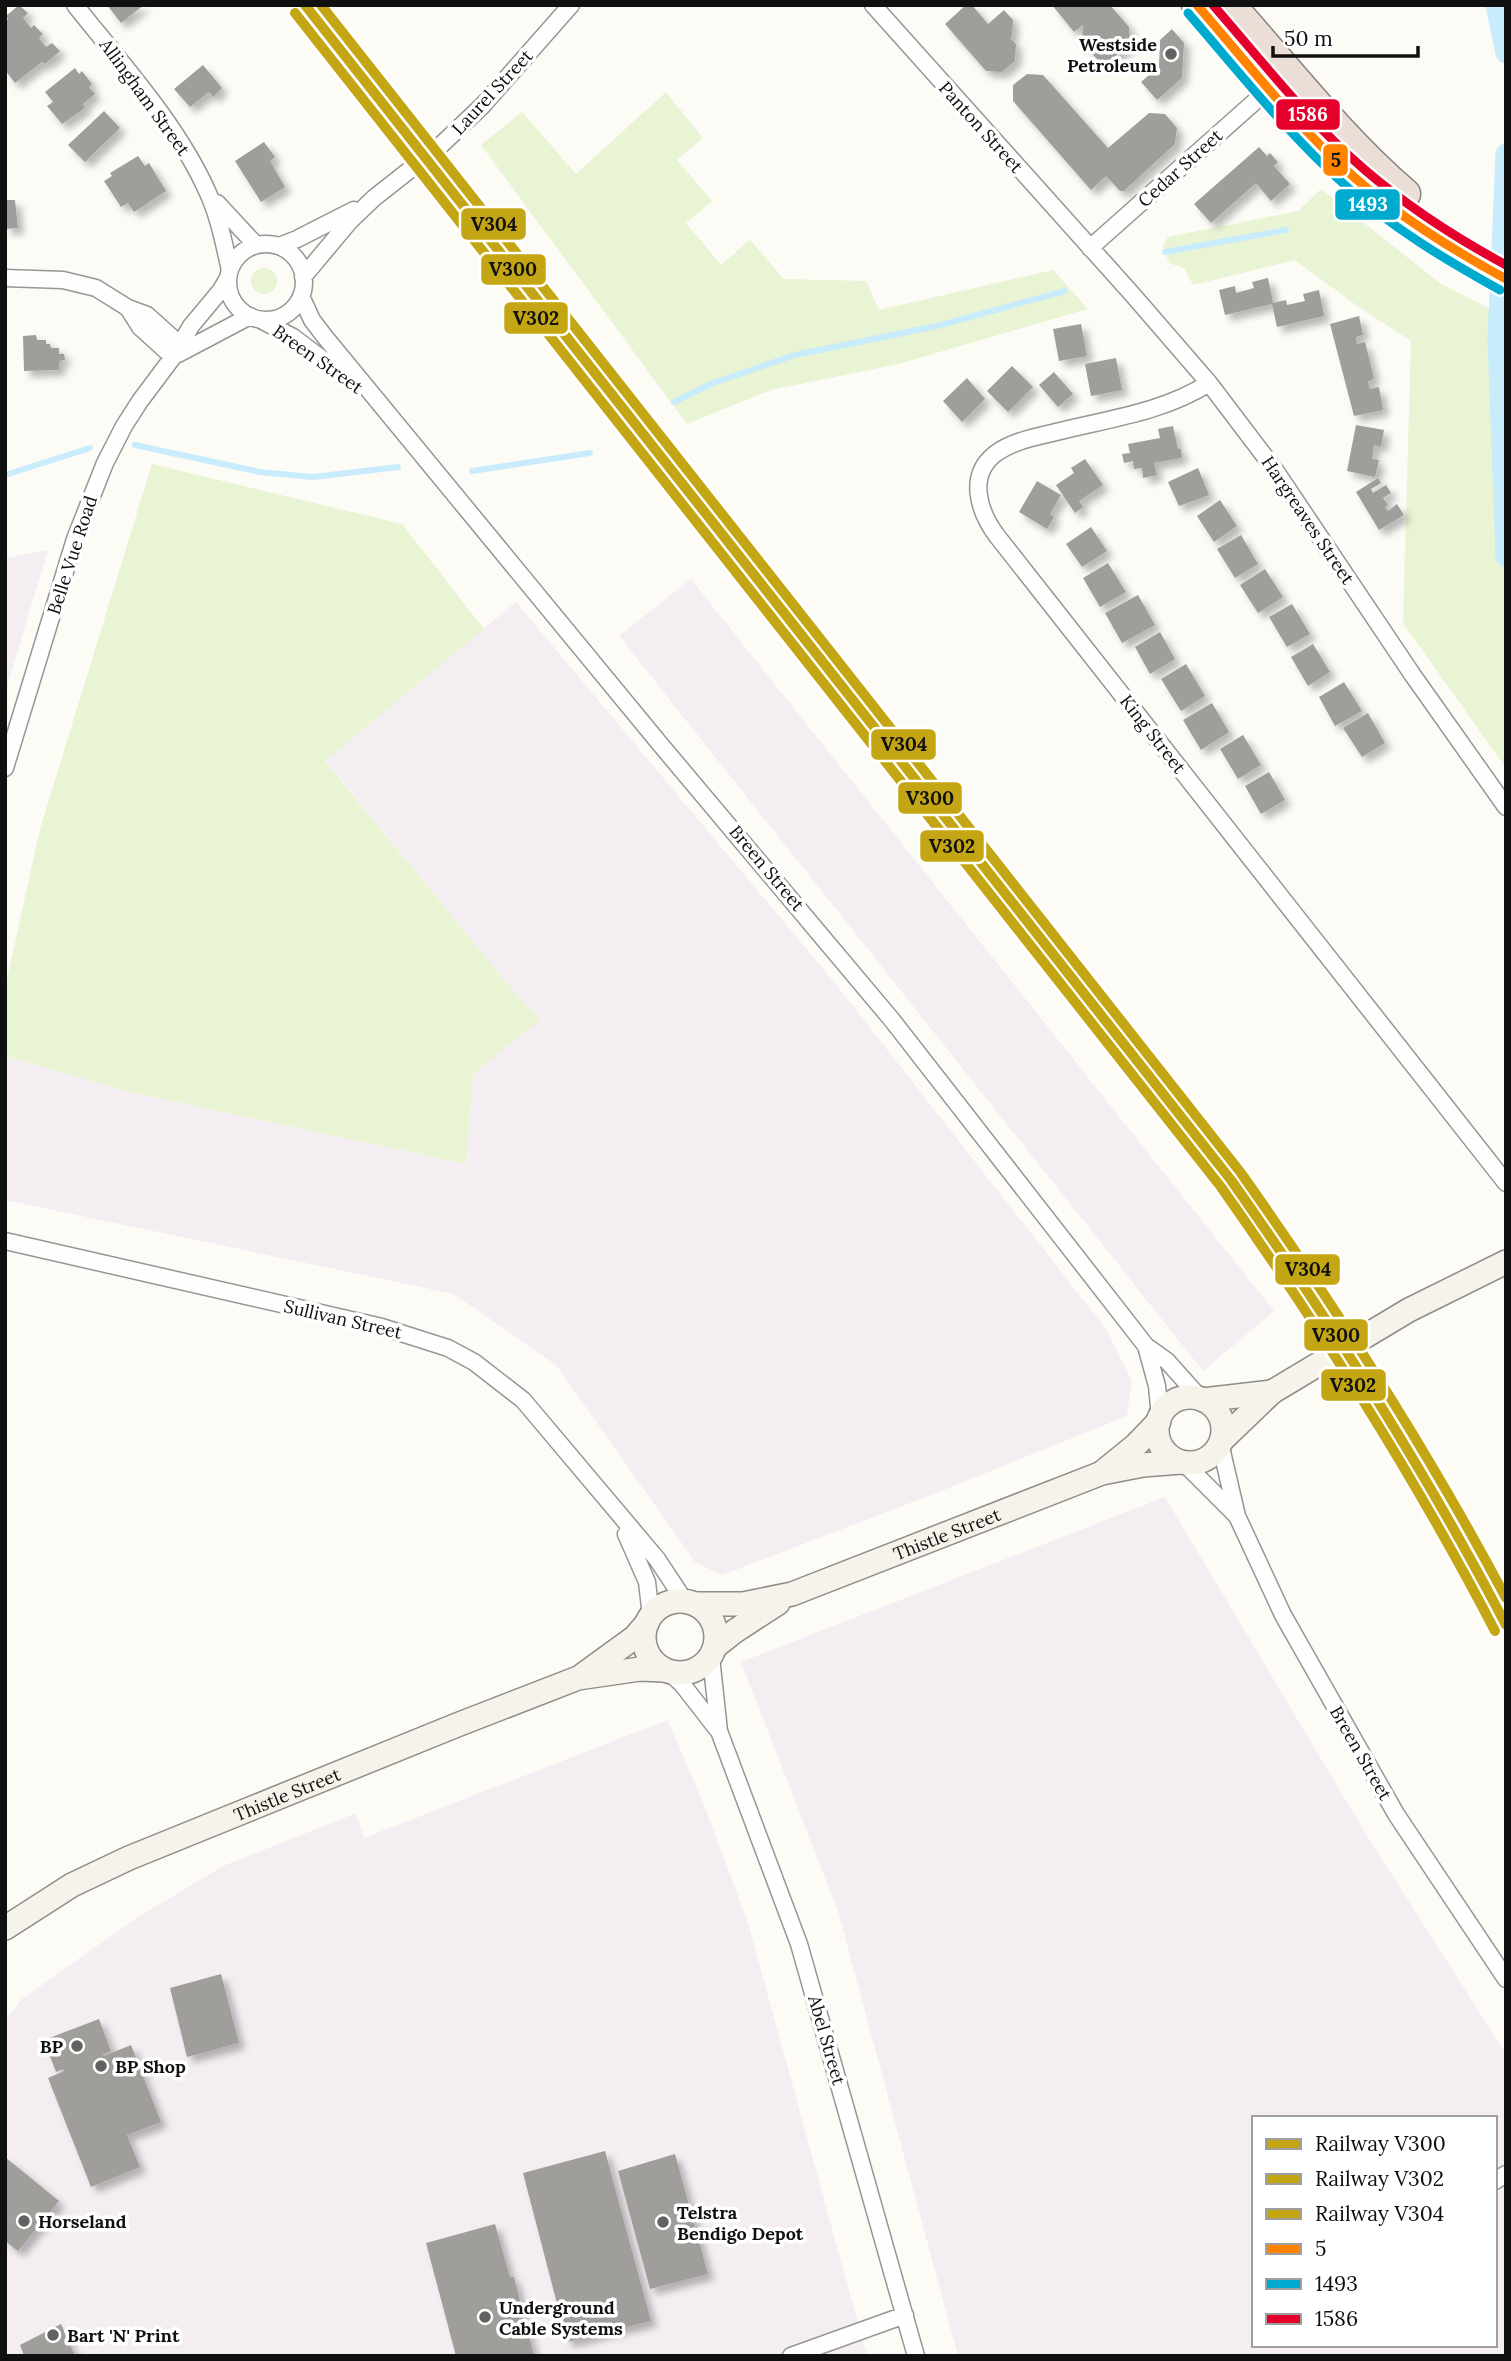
<svg xmlns="http://www.w3.org/2000/svg" width="1511" height="2361" font-family="Lora,serif">
  <style>
    .industrial { fill: #f4eef2; fill-rule: evenodd }
    .green { fill: #e8f4d3 }
    .lines { fill: none; stroke-linecap: round; stroke-linejoin: round }
    .stream { stroke: #c8ecfb; stroke-width: 6 }
    .canal { stroke: #c8ecfb; stroke-width: 21 }
    .building { fill: #a09e9b; filter: url(#shadow) }
    .street-casing { stroke: #969694; stroke-width: 19 }
    .secondary-casing { stroke: #8d8c8a; stroke-width: 26 }
    .highway-casing { stroke: #848381; stroke-width: 33 }
    .street { stroke: #fffefe; stroke-width: 16 }
    .secondary { stroke: #f6f3eb; stroke-width: 23 }
    .highway { stroke: #ebded6; stroke-width: 30 }
    .bus-1-casing { stroke: #fff; stroke-width: 14 }
    .bus-2-casing { stroke: #fff; stroke-width: 14 }
    .bus-3-casing { stroke: #fff; stroke-width: 14 }
    .bus-1 { stroke: #ff8200; stroke-width: 9 }
    .bus-2 { stroke: #00a9ce; stroke-width: 9 }
    .bus-3 { stroke: #e4002b; stroke-width: 9 }
    .rail-1-casing { stroke: #fff; stroke-width: 16 }
    .rail-2-casing { stroke: #fff; stroke-width: 16 }
    .rail-3-casing { stroke: #fff; stroke-width: 16 }
    .rail-1 { stroke: #c4a614; stroke-width: 10 }
    .rail-2 { stroke: #c4a614; stroke-width: 10 }
    .rail-3 { stroke: #c4a614; stroke-width: 10 }
    .poi-dot { fill: #636260; stroke: #fff; stroke-width: 2.5 }
    .labels { text-anchor: middle; dominant-baseline: central; stroke-width: 7; stroke-linejoin: round; paint-order: stroke }
    .poi-label { font-size: 18px; font-weight: bold; fill: #101010; stroke: #fff; text-anchor: start }
    .street-label { font-size: 18px; fill: #101010; stroke: #fff }
    .line-badge { stroke: #fff; stroke-width: 2.5 }
    .badge-label { font-size: 19px; text-anchor: middle; font-weight: bold; fill: #fff }
    .pale-badge-label { font-size: 19px; text-anchor: middle; font-weight: bold; fill: #111 }
  </style>
  <defs>
    <filter id="shadow"><feDropShadow dx="6" dy="6" stdDeviation="3.5" flood-color="#0004"/></filter>
  </defs>
  <rect width="100%" height="100%" fill="#fcfbf6"/>
  <path class="industrial" d="M48,550L5,693V558Z
    M691,579L1274,1311L1203,1371L619,636Z
    M516,602L835,983L1106,1329L1132,1381L1127,1416L931,1495L722,1575L695,1562L556,1365L454,1294L5,1200V1056L129,1092L466,1164L473,1074L541,1018L525,1005L325,760Z
    M1165,1497L1364,1831L1506,2054V2356H958L838,1911L741,1662ZM1254,2118H1495V2345H1254Z
    M668,1720L704,1805L748,1923L867,2356H5V2020L22,1999L132,1921L223,1866L356,1813L364,1838Z"/>
  <path class="green" d="M666,92L703,138L677,160L712,201L686,223L721,265L750,240L784,279L866,281L879,310L1053,270L1088,309L898,364L771,390L687,424L481,145L522,112L576,174Z
    M1321,189L1441,284L1506,317V768L1403,623L1411,341L1360,308L1295,260L1193,285L1184,268L1169,263L1163,245L1168,237L1298,211Z
    M251 281a13 13 0 1 1 26 0a13 13 0 1 1-26 0Z
    M152,464L402,524L484,629L325,761L525,1005L541,1019L473,1074L466,1164L129,1092L5,1056V988L40,829Z"/>
  <g class="lines">
    <path class="stream" d="M1165,252L1286,230
      M674,402L713,383L795,355L937,326L1065,291
      M135,445L260,472L313,477L398,467
      M472,471L590,453
      M5,475L90,448"/>
    <path class="canal" d="M1496,5L1506,53
      M1506,154L1498,338L1506,557"/>
  </g>
  <path class="building" d="M19,5L28,13L23,18L31,28L34,25L43,34L39,38L46,47L52,43L60,51L45,64L42,62L15,83L5,70V21L8,19L6,16Z
    M107,5H144L121,23Z
    M966,5H972L988,24L1004,10L1013,20L1012,36L1010,38L1016,44L1015,61L1002,72L986,71L945,24Z
    M1052,5H1110L1129,27L1130,45L1103,66L1082,42L1083,25L1074,32Z
    M1172,29L1184,43L1182,78L1157,100L1141,82L1159,66L1160,40Z
    M203,65L222,88L213,97L209,92L190,107L174,89Z
    M75,68L79,74L82,71L92,84L89,87L95,94L83,104L85,108L62,124L47,106L53,102L45,92Z
    M1027,74L1043,75L1108,148L1149,113L1165,114L1177,128L1175,144L1124,191H1120L1106,176L1091,190L1013,101V85Z
    M104,111L120,128L85,162L68,145Z
    M264,142L275,157L270,161L285,187L261,202L235,161Z
    M1259,147L1267,156L1270,153L1278,162L1274,166L1290,184L1271,201L1256,183L1211,223L1194,204Z
    M138,156L145,166L149,163L166,191L134,212L128,203L121,207L104,181L112,176L110,173Z
    M5,200H15L18,228L5,229Z
    M1268,278L1273,303L1286,300L1287,305L1305,301L1303,294L1319,290L1324,316L1277,327L1272,304L1225,315L1219,290L1235,286L1236,293L1254,288L1252,282Z
    M1359,316L1363,335L1356,337L1357,344L1365,342L1374,378L1368,382L1370,389L1379,387L1383,410L1354,416L1330,324Z
    M1081,324L1087,356L1059,361L1053,329Z
    M36,335L37,340H46V344H50L51,348H59V354H64L65,360L59,361V370L24,371L23,336Z
    M1116,358L1122,390L1091,396L1085,364Z
    M1012,366L1033,387L1008,412L987,391Z
    M1054,372L1073,394L1058,407L1039,385Z
    M967,378L985,399L962,422L943,401Z
    M1356,425L1384,430L1381,447L1374,445L1372,459L1379,460L1375,477L1347,471Z
    M1173,426L1178,449H1181L1182,458L1154,463L1157,475L1143,478L1142,468L1134,469L1133,461L1124,463L1122,454L1130,453L1128,444L1160,438L1158,429Z
    M1085,459L1103,485L1079,501L1083,507L1075,513L1056,485L1074,473L1071,468Z
    M1198,468L1209,495L1179,506L1168,482Z
    M1378,478L1381,483L1371,489L1373,493L1386,485L1391,493L1383,498L1388,505L1385,507L1388,511L1397,504L1404,515L1379,530L1356,492Z
    M1037,481L1061,495L1050,514L1054,517L1047,529L1019,512Z
    M1220,500L1237,526L1214,542L1197,516Z
    M1091,527L1107,551L1082,567L1066,544Z
    M1241,535L1258,564L1235,578L1217,549Z
    M1108,563L1126,592L1100,607L1083,578Z
    M1265,569L1283,597L1258,613L1240,585Z
    M1138,595L1155,625L1122,643L1105,613Z
    M1292,604L1310,634L1287,647L1269,617Z
    M1160,632L1175,659L1150,674L1135,647Z
    M1313,644L1330,672L1308,686L1291,657Z
    M1186,664L1205,696L1181,711L1161,679Z
    M1344,682L1362,711L1335,726L1319,697Z
    M1212,703L1229,732L1201,750L1183,720Z
    M1368,713L1385,743L1362,757L1343,728Z
    M1243,735L1261,765L1238,779L1220,749Z
    M1269,772L1285,800L1261,814L1245,786Z
    M221,1974L239,2043L187,2057L170,1988Z
    M99,2019L111,2051L103,2054L104,2056L131,2045L161,2122L127,2135L140,2167L91,2187L48,2078L64,2071L63,2069L56,2072L44,2040Z
    M605,2151L651,2321L567,2342L523,2173Z
    M675,2154L708,2274L650,2289L618,2171Z
    M5,2157L59,2201L18,2251L5,2241Z
    M495,2224L510,2277H514L534,2356H456L426,2243Z
    M61,2324L75,2356H24L20,2345Z"/>
  <g class="lines">
    <g class="street-casing">
      <path id="street" d="M75,5C121,63 178,125 208,193C219,217 224,244 230,270
        M873,5L1132,294L1209,383L1275,470L1412,674L1506,807
        M217,203L256,245
        M228 282a38 38 0 1 1 76 0a38 38 0 1 1-76 0Z
        M279,246L297,239L354,210
        M1090,248L1270,88
        M303,277L349,222L374,198L440,146L483,105L571,5
        M5,278L63,280L96,288L128,308L147,315L186,350
        M301,296L312,320L325,337L660,744L892,1020L1146,1346L1167,1361L1201,1399
        M128,308L140,327L173,357
        M261,320L293,337L355,384
        M178,354L250,316
        M1209,383C1164,412 1108,419 1056,432C1036,437 1012,441 995,454C967,476 979,512 997,536L1506,1183
        M5,768L75,539L105,463L124,426L140,401L173,357L191,326L221,290L228,278
        M5,1241L382,1327L448,1348L474,1362L523,1400L657,1559L684,1600
        M1146,1346L1157,1386L1160,1417
        M1220,1443L1237,1516L1283,1615L1396,1814L1506,1979
        M1184,1463L1237,1516
        M626,1534L647,1582L651,1616
        M711,1657L719,1731L799,1944L916,2356
        M669,1672L682,1684L717,1729
        M1495,2181L1506,2174
        M791,2356L905,2315"/>
    </g>
    <g class="secondary-casing">
      <g id="secondary">
        <circle cx="1190" cy="1430" r="33"/>
        <path d="M1203,1400L1272,1392"/>
        <path d="M1222,1440L1272,1392L1409,1310L1506,1262"/>
        <path d="M1104,1471L1136,1445L1159,1421"/>
        <circle cx="680" cy="1637" r="36"/>
        <path id="s1" d="M697,1604H743L792,1594L1102,1473L1143,1465L1181,1462"/>
        <path d="M716,1646L735,1631L778,1603"/>
        <path d="M584,1674L635,1637L647,1623"/>
        <path id="s2" d="M5,1928L72,1885L129,1858L457,1725L578,1678L640,1669L664,1670"/>
      </g>
    </g>
    <g class="highway-casing">
      <path id="highway" d="M1197,5C1248,63 1297,126 1355,178C1401,218 1452,250 1506,279
        M1230,5C1287,69 1341,139 1405,194"/>
    </g>
    <use href="#street" class="street"/>
    <use href="#secondary" class="secondary"/>
    <use href="#highway" class="highway"/>
    <g class="bus-1-casing">
      <path id="bus-1" d="M1197,5C1248,64 1297,127 1355,178C1401,218 1453,250 1506,279"/>
    </g>
    <g class="bus-2-casing">
      <path id="bus-2" d="M1188,13C1239,72 1288,134 1346,186C1392,228 1446,260 1500,290"/>
    </g>
    <g class="bus-3-casing">
      <path id="bus-3" d="M1213,5C1262,61 1308,121 1365,170C1408,207 1456,238 1506,265"/>
    </g>
    <use href="#bus-1" class="bus-1"/>
    <use href="#bus-2" class="bus-2"/>
    <use href="#bus-3" class="bus-3"/>
    <g class="rail-1-casing">
      <path id="rail-1" d="M305,5L1231,1180C1331,1322 1425,1470 1506,1625"/>
    </g>
    <g class="rail-2-casing">
      <path id="rail-2" d="M295,13L1221,1187C1321,1329 1415,1477 1495,1631"/>
    </g>
    <g class="rail-3-casing">
      <path id="rail-3" d="M321,5L1241,1173C1337,1309 1428,1451 1506,1598"/>
    </g>
    <use href="#rail-1" class="rail-1"/>
    <use href="#rail-2" class="rail-2"/>
    <use href="#rail-3" class="rail-3"/>
  </g>
  <g class="poi-dot">
    <circle cx="1171" cy="54" r="7"/>
    <circle cx="77" cy="2046" r="7"/>
    <circle cx="101" cy="2066" r="7"/>
    <circle cx="24" cy="2221" r="7"/>
    <circle cx="663" cy="2222" r="7"/>
    <circle cx="485" cy="2317" r="7"/>
    <circle cx="53" cy="2335" r="7"/>
  </g>
  <g class="labels">
    <g class="poi-label">
      <text x="1157" y="44" text-anchor="end">Westside<tspan x="1157" dy="21">Petroleum</tspan></text>
      <text x="63" y="2046" text-anchor="end">BP</text>
      <text x="115" y="2066">BP Shop</text>
      <text x="677" y="2212">Telstra<tspan x="677" dy="21">Bendigo Depot</tspan></text>
      <text x="38" y="2221">Horseland</text>
      <text x="499" y="2307">Underground<tspan x="499" dy="21">Cable Systems</tspan></text>
      <text x="67" y="2335">Bart 'N' Print</text>
    </g>
    <g class="street-label">
      <text transform="translate(492 92) rotate(-47)">Laurel Street</text>
      <text transform="translate(145 97) rotate(54)">Allingham Street</text>
      <text transform="translate(981 127) rotate(48)">Panton Street</text>
      <text transform="translate(1180 168) rotate(-42)">Cedar Street</text>
      <text transform="translate(318 359) rotate(35)">Breen Street</text>
      <text transform="translate(1308 520) rotate(56)">Hargreaves Street</text>
      <text transform="translate(72 555) rotate(-72)">Belle Vue Road</text>
      <text transform="translate(1153 734) rotate(52)">King Street</text>
      <text transform="translate(767 868) rotate(50)">Breen Street</text>
      <text transform="translate(343 1319) rotate(13)">Sullivan Street</text>
      <text stroke="none"><textPath href="#s1" startOffset="262">Thistle Street</textPath></text>
      <text transform="translate(1361 1753) rotate(60)">Breen Street</text>
      <text stroke="none"><textPath href="#s2" startOffset="313">Thistle Street</textPath></text>
      <text transform="translate(827 2040) rotate(74)">Abel Street</text>
    </g>
  </g>
  <g class="line-badge">
    <rect x="1275" y="98" width="66" height="33" rx="7" fill="#e4002b"/>
    <rect x="1322" y="143" width="27" height="34" rx="7" fill="#ff8200"/>
    <rect x="1334" y="188" width="67" height="33" rx="7" fill="#00a9ce"/>
    <rect x="460" y="207" width="67" height="34" rx="7" fill="#c4a614"/>
    <rect x="480" y="253" width="67" height="33" rx="7" fill="#c4a614"/>
    <rect x="503" y="301" width="66" height="34" rx="7" fill="#c4a614"/>
    <rect x="870" y="728" width="67" height="33" rx="7" fill="#c4a614"/>
    <rect x="897" y="781" width="66" height="34" rx="7" fill="#c4a614"/>
    <rect x="919" y="829" width="66" height="34" rx="7" fill="#c4a614"/>
    <rect x="1274" y="1253" width="67" height="33" rx="7" fill="#c4a614"/>
    <rect x="1303" y="1318" width="66" height="34" rx="7" fill="#c4a614"/>
    <rect x="1320" y="1368" width="67" height="34" rx="7" fill="#c4a614"/>
  </g>
  <g class="badge-label">
    <text x="1308" y="121">1586</text>
    <text x="1368" y="211">1493</text>
  </g>
  <g class="pale-badge-label">
    <text x="1336" y="167">5</text>
    <text x="494" y="231">V304</text>
    <text x="513" y="276">V300</text>
    <text x="536" y="325">V302</text>
    <text x="904" y="751">V304</text>
    <text x="930" y="805">V300</text>
    <text x="952" y="853">V302</text>
    <text x="1308" y="1276">V304</text>
    <text x="1336" y="1342">V300</text>
    <text x="1353" y="1392">V302</text>
  </g>
  <rect width="1511" height="2361" fill="none" stroke="#101010" stroke-width="14"/>
  <rect x="1252" y="2116" width="245" height="231" fill="#ffffff" stroke="#9f9f9f" stroke-width="2"/>
  <rect x="1266" y="2139" width="35" height="10" fill="#c4a614" stroke="#9f9f9f" stroke-width="2"/>
  <text x="1315" y="2151" font-size="21" fill="#101010">Railway V300</text>
  <rect x="1266" y="2174" width="35" height="10" fill="#c4a614" stroke="#9f9f9f" stroke-width="2"/>
  <text x="1315" y="2186" font-size="21" fill="#101010">Railway V302</text>
  <rect x="1266" y="2209" width="35" height="10" fill="#c4a614" stroke="#9f9f9f" stroke-width="2"/>
  <text x="1315" y="2221" font-size="21" fill="#101010">Railway V304</text>
  <rect x="1266" y="2244" width="35" height="10" fill="#ff8200" stroke="#9f9f9f" stroke-width="2"/>
  <text x="1315" y="2256" font-size="21" fill="#101010">5</text>
  <rect x="1266" y="2279" width="35" height="10" fill="#00a9ce" stroke="#9f9f9f" stroke-width="2"/>
  <text x="1315" y="2291" font-size="21" fill="#101010">1493</text>
  <rect x="1266" y="2314" width="35" height="10" fill="#e4002b" stroke="#9f9f9f" stroke-width="2"/>
  <text x="1315" y="2326" font-size="21" fill="#101010">1586</text>
  <path d="M1273 46v10h145v-10" fill="none" stroke="#101010" stroke-width="3.5"/>
  <text x="1284" y="46" font-size="21" fill="#101010" stroke="#ffffff" stroke-width="5" paint-order="stroke">50 m</text>
</svg>
